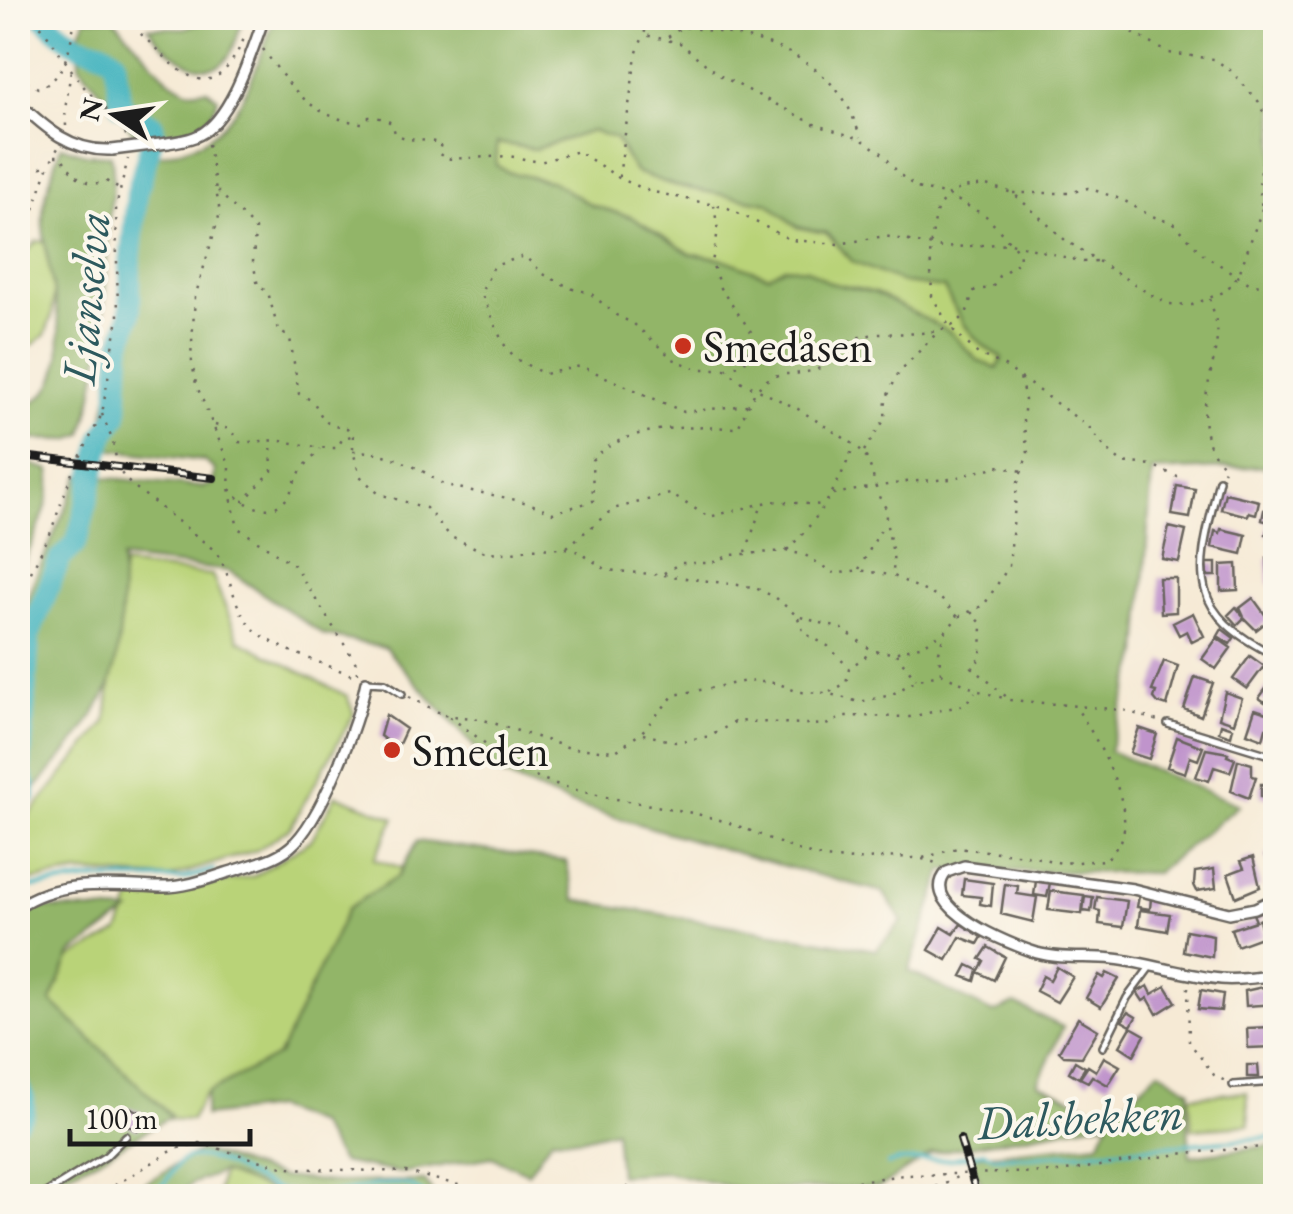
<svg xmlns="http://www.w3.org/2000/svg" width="1293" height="1214" font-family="'EB Garamond',serif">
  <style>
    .green { fill: #b9d378; stroke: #6a784a; stroke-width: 2.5 }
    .forest { fill: #92b568; stroke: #576842; stroke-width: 2.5; fill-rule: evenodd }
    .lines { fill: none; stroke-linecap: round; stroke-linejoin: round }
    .stream { stroke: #46b5c0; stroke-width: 4 }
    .river { stroke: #46b5c0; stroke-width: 22 }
    .building { fill: #c094cc }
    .lane-casing { stroke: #68645d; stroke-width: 10 }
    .street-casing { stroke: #68645d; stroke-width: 14 }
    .path { stroke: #68645d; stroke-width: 2.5; stroke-dasharray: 2.5 8; stroke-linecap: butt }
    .lane { stroke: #fff; stroke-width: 5 }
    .street { stroke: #fff; stroke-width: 9 }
    .rail-casing { stroke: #1c1c1c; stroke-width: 8 }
    .rail { stroke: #fbf7ec; stroke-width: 4; stroke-dasharray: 11; stroke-linecap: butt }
    .street-bridge-casing { stroke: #68645d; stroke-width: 14; stroke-linecap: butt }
    .street-bridge { stroke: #fff; stroke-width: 9 }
    .poi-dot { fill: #c8321e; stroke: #fbf7ec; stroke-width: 4 }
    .labels { text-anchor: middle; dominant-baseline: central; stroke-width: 8; stroke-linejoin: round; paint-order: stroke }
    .poi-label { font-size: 45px; fill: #1c1c1c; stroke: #fbf7ec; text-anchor: start }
    .water-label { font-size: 48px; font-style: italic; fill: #2d595e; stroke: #fbf7ec }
  </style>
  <rect width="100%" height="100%" fill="#fbf7ec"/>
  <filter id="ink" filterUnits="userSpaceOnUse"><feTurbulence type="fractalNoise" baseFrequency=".01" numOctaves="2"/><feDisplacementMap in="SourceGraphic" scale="20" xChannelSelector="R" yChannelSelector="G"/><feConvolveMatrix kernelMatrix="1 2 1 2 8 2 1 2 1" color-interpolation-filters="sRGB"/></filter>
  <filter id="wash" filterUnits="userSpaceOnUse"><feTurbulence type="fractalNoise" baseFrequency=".0048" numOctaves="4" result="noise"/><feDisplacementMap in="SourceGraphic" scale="40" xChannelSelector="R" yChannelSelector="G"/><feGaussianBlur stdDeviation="2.25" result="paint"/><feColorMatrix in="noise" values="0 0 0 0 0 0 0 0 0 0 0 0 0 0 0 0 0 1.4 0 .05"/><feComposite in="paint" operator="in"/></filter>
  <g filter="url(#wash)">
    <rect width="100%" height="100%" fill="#f6ead5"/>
    <path class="green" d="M592,131L615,138L635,172L676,186L768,203L797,227L826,233L853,262L904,283L944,287C959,319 971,341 1002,358L996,370L977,360L950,332L875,293L830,283L807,269L785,267L768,276L720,258L691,254L631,217L591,205L553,182L508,172L495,165L497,143L535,149Z
      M37,241L47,242L57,264L52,316L45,335L34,344L18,350V261Z
      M123,565L212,575L239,640L347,696L354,714L290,828L257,850L168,878L81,873L30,881L18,866V829L106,722Z
      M336,795L395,818L374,859L410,870L329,991L272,1061L205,1094L191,1120L133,1118L47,1011L59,964L119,932L132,898L254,876L311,840Z
      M1247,1092L1249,1125L1192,1129L1189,1096Z
      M222,1172L284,1196H217Z"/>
    <path class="forest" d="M86,18H113L167,78L188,91L206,89L218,98C210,136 165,137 135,134L79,65L78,37Z
      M215,18H243C239,29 236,47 228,57C206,87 161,49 148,27L185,28Z
      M275,18H1275V466L1152,471L1139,654L1109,751L1239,805L1156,873L943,870L909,971L993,1013L1015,1004L1063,1027L1038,1083L1112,1116L1159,1070L1190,1090L1187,1106L1190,1156L1275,1145V1196H987L969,1156L1099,1143L1109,1121L932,1153L880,1187L749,1191L666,1172L619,1175L615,1130L580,1139L552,1138L528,1173L492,1157L401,1173L341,1162L317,1124L275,1108L204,1116L207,1093L279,1055L348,908L398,876L417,841L566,861L575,900L876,950L902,921L883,892L757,859L571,804L498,773L385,648L324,635L229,571L122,559C122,597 122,665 104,697C82,738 49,774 18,807V629L36,576L80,475L203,487L213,484L215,470L204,461L97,448L119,346L124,293L125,216L135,163C154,154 175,153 194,145C243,126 257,62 275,18ZM592,131L615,138L635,172L676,186L768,203L797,227L827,233L853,262L904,283L944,288C959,318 971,341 1002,358L997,369L977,360L950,332L875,293L830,283L807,269L785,267L768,276L720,258L691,254L631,217L591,205L553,182L508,172L496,165L497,143L535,149Z
      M61,146L85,154L111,155C117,181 109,206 108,233C104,302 104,366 83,434L70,440L18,439V407C97,392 39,265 43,213C44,192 55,167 61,146Z
      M18,460L50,470C54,505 29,546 18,578Z
      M28,907L130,912L71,954L51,1001L171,1116L100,1158L18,1196V922Z
      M200,1150L281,1177L333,1182L425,1181L435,1196H284L222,1172L193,1183L177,1196H124Z"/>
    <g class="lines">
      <path class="stream" d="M18,889L96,879H183L214,870
        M888,1164L898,1161L952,1159L984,1152L994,1157H1029L1275,1137
        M140,1196C147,1190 152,1192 160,1187C172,1178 175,1158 193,1157C221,1155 252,1181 278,1190C290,1194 304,1195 316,1195C344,1197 403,1168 424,1196"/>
      <path class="river" d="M18,802L25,795V784L20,772L29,636L60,559L74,546L79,534L103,437L117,415L120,349L130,315V264L137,193L154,132L153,125L121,106L115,60C105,49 90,50 77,44C64,37 54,28 44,18
        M18,1084L24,1099V1111L18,1119"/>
    </g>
    <g id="blocks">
      <path class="building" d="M1177,486L1195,489L1190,518L1172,515Z
        M1225,493L1259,501L1256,514L1249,512L1248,516L1221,509Z
        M1264,510L1276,513V536L1266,534L1269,522L1262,520Z
        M1169,527L1186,531L1179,562L1162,559Z
        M1221,529L1246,535L1242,554L1212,547L1215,531L1220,533Z
        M1276,557V584L1269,585L1267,558Z
        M1206,563H1216V576H1207Z
        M1237,564L1238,590L1221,591V565Z
        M1159,578H1176V612L1161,613Z
        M1253,598L1269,620L1256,630L1244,618L1237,625L1228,615L1236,607L1244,617L1240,608Z
        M1193,613L1204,636L1192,642L1187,631L1179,635L1173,623Z
        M1222,629L1234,638L1230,644L1218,636Z
        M1217,638L1231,648L1216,669L1202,659Z
        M1250,656L1264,666L1247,689L1233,679Z
        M1271,660L1276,663L1273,675L1264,669Z
        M1164,661L1178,666L1167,706L1158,703L1154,698L1156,692L1152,691Z
        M1195,677L1213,683L1201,716L1184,709Z
        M1268,686L1276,692V700L1270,696L1265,702L1259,698Z
        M1225,692L1242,698L1234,723L1219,718Z
        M1255,709L1276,716L1272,730L1266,728L1263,739L1247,733Z
        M386,715L406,729L399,744L393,742L392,745L380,736Z
        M1221,724L1233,728L1231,736L1219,732Z
        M1139,728L1157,734L1149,759L1130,753Z
        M1177,737L1203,747L1198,760L1190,757L1185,773L1167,767Z
        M1206,749L1228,753L1227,756L1235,759L1230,772L1214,767L1209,781L1196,777Z
        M1238,760L1252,764V776L1256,777L1249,798L1231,791Z
        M1261,784H1272L1273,797H1261Z
        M1276,848V868L1273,870L1265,856Z
        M1253,857L1260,887L1236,897L1228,874L1244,868L1241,861Z
        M1214,869L1216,888L1197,891L1194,885L1195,872Z
        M964,879L993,883L991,906L980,904L981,897L962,895Z
        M1036,881L1050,883L1047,897L1034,895Z
        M1005,884L1018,886L1017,894L1037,897L1033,922L1001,914Z
        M1051,891L1084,895L1082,914L1048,910Z
        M1085,896L1093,897L1091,912L1083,911Z
        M1139,896L1151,898L1150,909L1137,907Z
        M1097,897L1127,901L1123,927L1099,924L1100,911L1095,910Z
        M1265,909L1268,916L1259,920L1264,936L1237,946L1231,929L1256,921L1253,914Z
        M1140,910L1170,914L1167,931L1138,926Z
        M961,924L982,937L978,944L960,937L947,960L929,950L942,927L954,934Z
        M1186,930L1213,935L1212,957L1183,951Z
        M988,947L1005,957L994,980L978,972L984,961L980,959Z
        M968,965L978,970L975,981L962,976Z
        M1057,967L1073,977L1057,1002L1036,991L1043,976L1050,980Z
        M1107,973L1119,979L1101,1007L1086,998L1099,975L1104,978Z
        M1148,986L1152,994L1166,986L1176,1002L1157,1014L1148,998L1143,1001L1137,992Z
        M1267,986L1268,990L1276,989V1004L1246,1006L1245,991Z
        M1201,990L1223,994L1221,1011L1198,1009Z
        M1128,1012L1136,1017L1131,1026L1122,1021Z
        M1078,1018L1098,1030L1082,1057L1064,1056L1059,1051Z
        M1131,1027L1145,1035L1134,1055L1120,1046Z
        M1272,1027L1273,1047L1248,1048L1247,1028Z
        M1104,1057L1120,1066L1108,1085L1092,1076L1088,1082L1080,1078L1088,1066L1096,1071Z
        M1075,1061L1085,1067L1079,1078L1069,1072Z
        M1247,1065H1258L1259,1077H1247Z
        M129,1107L144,1114L138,1130L122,1123Z"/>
    </g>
  </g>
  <g filter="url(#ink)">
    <use href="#blocks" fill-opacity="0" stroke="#68645d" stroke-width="2.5"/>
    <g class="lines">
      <g class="lane-casing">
        <path id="lane" d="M1219,480C1199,567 1179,609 1276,656
          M366,682L385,683L402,694
          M1168,724L1276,757
          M1103,1047L1127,998L1150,967
          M1233,1085L1276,1082
          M41,1196L106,1156L126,1136"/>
      </g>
      <g class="street-casing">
        <path id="street" d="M18,102C45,128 72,152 112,150
          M168,143C179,141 190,140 199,135C232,119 252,50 264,18
          M1276,898L1255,908L1229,913L1133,889L964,866L947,872C915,907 1011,945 1037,953C1062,960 1088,956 1114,959C1150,963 1185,976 1221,979C1239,981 1258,977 1276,975
          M18,907C57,879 114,885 159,887C182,888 205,880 226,873C247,866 273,861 290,847C321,822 358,722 366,682"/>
      </g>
      <path class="path" d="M34,18C53,40 67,66 85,88C99,105 118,117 127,137
        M127,18C139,33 152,45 166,58C206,97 226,80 246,34
        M1105,18L1169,53L1214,59L1230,70L1259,102L1267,122L1259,187L1262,209L1276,229
        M668,37L682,27C741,34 801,44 840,94C850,106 855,124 861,137
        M263,49C291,88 311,118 362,123L369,117C384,118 391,118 395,133C409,143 425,138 441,144L438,153L446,159L509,156L540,162L578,151L619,178L649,191L728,208L791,240L838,244L885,236L942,248L1011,243L1083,262L1096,261
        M18,76L38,88C66,81 71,42 75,18
        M66,126L65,110L71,70
        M208,144L220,213L195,297L191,357L196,384L230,467L229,488L238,528L294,565L356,663L357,673
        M18,152L28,168L45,167
        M55,156H61C72,174 85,189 106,181L119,189
        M1262,160L1276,167
        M619,177L636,55L650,18
        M218,191L255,229L253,262L258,286L268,292L278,330L290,338L299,394L313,401C324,420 324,426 347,428L353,436V451L360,476L379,494L426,508L451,537L485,552L507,553L529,549L565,548L579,552L607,570L661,575L680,563H711L731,555L786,551L805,555L835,574L859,570L890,575
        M1013,193H1069L1088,188L1123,200L1149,215L1175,224L1204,255L1249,283L1276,288
        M714,205L718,231L712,262L720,288L752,333L745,363L727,369
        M18,248C36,216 39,179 58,148
        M1210,299C1213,311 1219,326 1217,338C1212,385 1187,429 1225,467L1223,471
        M1021,378L1089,427L1106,449L1121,462L1152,465L1184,480
        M747,405L684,412L581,366L544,374L516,359L503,343L481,293L494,266L524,256L545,275L575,290L589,292L616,315L634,324L673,359L697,369H725L742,382L798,409L855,445C877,461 870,489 886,508C884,532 898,552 892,575L941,599L958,617
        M102,414L113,442L118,469L127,481L214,550C231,571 231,599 246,620C263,647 326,663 356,677
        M215,425L232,430L239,442C251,443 270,439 280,441C298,443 317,449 337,448L343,438L352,436
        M353,451C378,451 398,458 420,470C429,474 437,483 447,485C481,495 522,497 553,513L593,501L592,460C628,423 689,427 738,428C749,404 757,375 786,374C798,374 813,372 824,366C836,358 845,341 860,337C891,328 939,343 963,317C970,311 969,298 975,290L992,288L999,276L1019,262L1020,253L986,216L948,195L917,188L899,174L883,154L861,139L814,124L719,75L680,43L641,34
        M864,451L885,419L886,399L899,372L936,334
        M230,489C244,506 270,519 287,498C292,491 294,482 298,475C304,466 313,457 320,449
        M833,494L905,482L951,479L998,466L1022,471
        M243,502L272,471L271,442
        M567,547L613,509L670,494L709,517L772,501L821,505
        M787,550C821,517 836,489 854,446
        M746,552L761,507
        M859,569L884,524
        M664,575L753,587L775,597L797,616L842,629L873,651L894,653L923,645L942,633
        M18,612L26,582L50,534L72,473L102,414L118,318L116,207L128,159
        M971,612L982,624L981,658L972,667L1009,699
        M798,618L804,633L828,646L849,668
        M896,654L916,679
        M941,673L939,652L944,633L958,617L984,605L1009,566L1017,485L1028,453L1023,421L1025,400L1020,377L1003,365L978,354L949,326L932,296L930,247L937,209L948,195L962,188L986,185L1013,193L1065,240L1151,295L1169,304L1192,305L1226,291L1239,274L1262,209L1276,187
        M830,692L846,683L849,668L872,652
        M409,697L442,714
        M444,715L481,719L570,748L616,751L641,733L674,695L747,681L777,683L798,692L826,693L859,702L891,695L917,680L941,673L976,690L1010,700L1123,710L1161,722
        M449,717C482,738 507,766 545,780C599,801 660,803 716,819C751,828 782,847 817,856C857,867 902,848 938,864
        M643,734L675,742L711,736L736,721L826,725L845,716L910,717L964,705L975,692
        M923,858L957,848L1026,855L1061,863L1106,860C1111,854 1117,847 1121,841C1136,805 1095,735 1075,706
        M1188,987L1189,1042L1214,1075L1227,1082
        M97,1196L175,1149L199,1143L286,1168L406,1172L503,1196
        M585,1196L626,1187L711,1196
        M743,1196L904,1175L1059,1172L1186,1153L1276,1146
        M905,1196L947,1183L960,1175"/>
      <use href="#lane" class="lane"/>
      <use href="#street" class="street"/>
      <g class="rail-casing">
        <path id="rail" d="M22,456L214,478
          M960,1139L977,1196"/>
      </g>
      <use href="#rail" class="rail"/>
      <g class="street-bridge-casing">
        <path id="street-bridge" d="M112,150L168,143"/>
      </g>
      <use href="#street-bridge" class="street-bridge"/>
    </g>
  </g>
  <g class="poi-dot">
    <circle cx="683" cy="346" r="10"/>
    <circle cx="392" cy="750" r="10"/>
  </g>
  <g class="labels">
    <g class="poi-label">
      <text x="703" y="346">Smedåsen</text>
      <text x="412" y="750">Smeden</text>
    </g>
    <g class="water-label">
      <text transform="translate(85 298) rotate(-85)">Ljanselva</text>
      <text transform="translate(1080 1117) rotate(-3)">Dalsbekken</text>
    </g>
  </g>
  <rect width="1293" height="1214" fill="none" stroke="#fbf7ec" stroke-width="60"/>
  <g transform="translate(115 115) rotate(283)" stroke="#fbf7ec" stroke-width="8" paint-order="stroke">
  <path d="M0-8L18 38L0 25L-18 38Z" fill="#1c1c1c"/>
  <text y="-15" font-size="28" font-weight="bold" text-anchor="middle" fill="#1c1c1c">N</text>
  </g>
  <path d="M70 1129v15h180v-15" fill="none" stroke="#1c1c1c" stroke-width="5"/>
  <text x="85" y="1129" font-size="30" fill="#1c1c1c" stroke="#fbf7ec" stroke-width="8" paint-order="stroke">100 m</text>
</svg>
